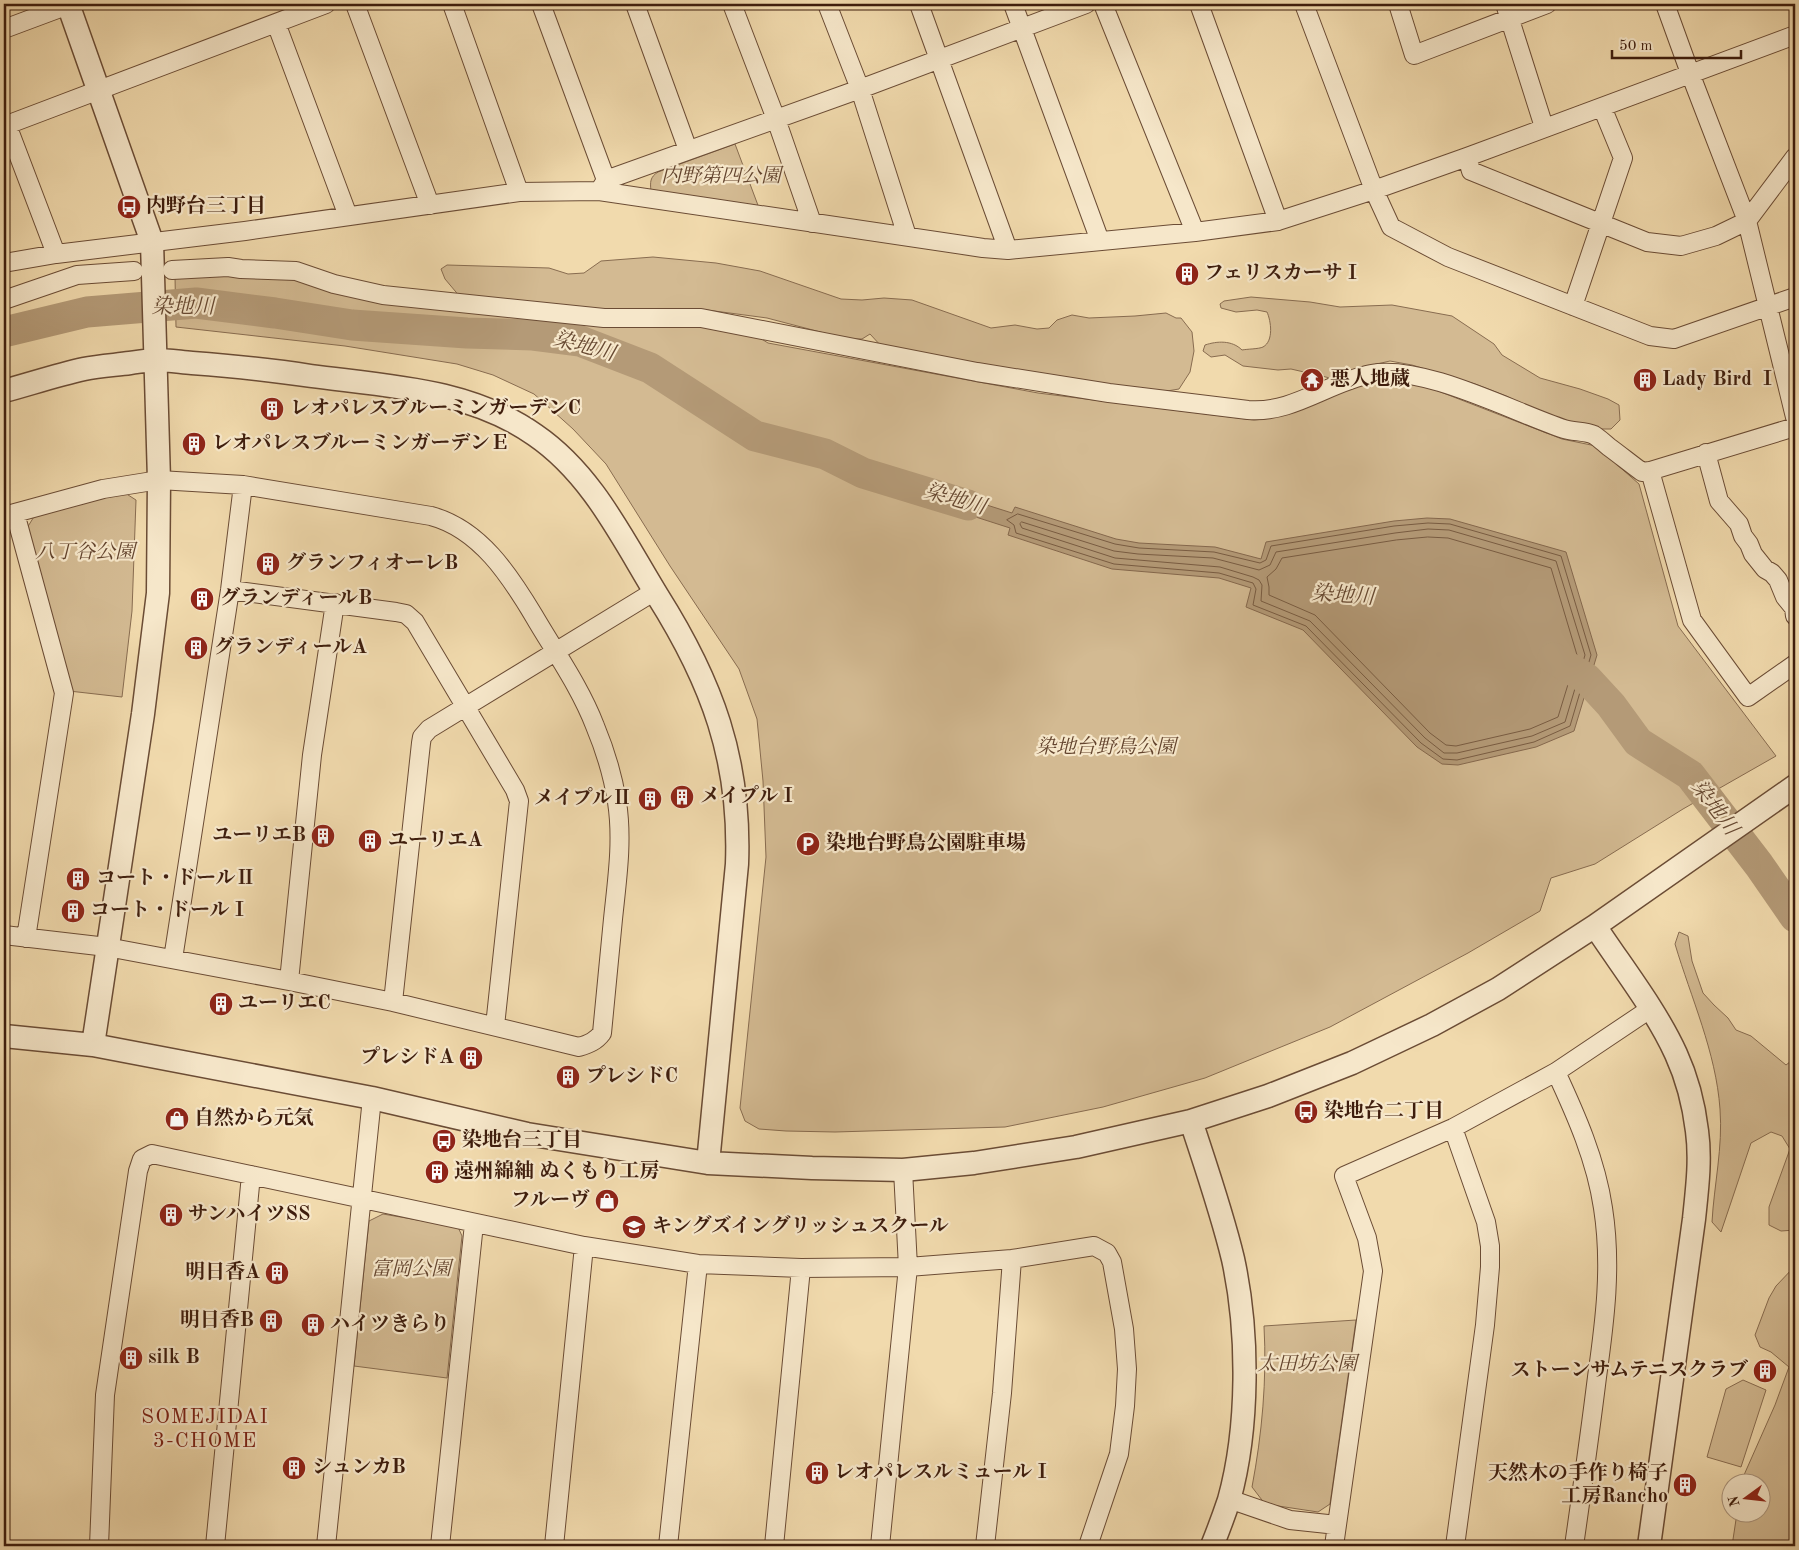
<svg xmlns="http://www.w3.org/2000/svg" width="1799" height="1550" font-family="'Old Standard TT','Noto Serif JP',serif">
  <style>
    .green { fill: #d3ba92; stroke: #886c50 }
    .water { fill: #b49a77; stroke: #85684d }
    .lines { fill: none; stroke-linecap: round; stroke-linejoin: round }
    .shore { stroke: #795c42; stroke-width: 1 }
    .river { stroke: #b49a77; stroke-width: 31 }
    .minor-casing { stroke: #6b4c35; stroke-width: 20 }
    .tertiary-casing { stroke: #6b4c35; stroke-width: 25 }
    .minor { stroke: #f6e7ca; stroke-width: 18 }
    .tertiary { stroke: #f6e7ca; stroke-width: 22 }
    .labels { text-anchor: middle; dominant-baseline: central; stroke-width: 4.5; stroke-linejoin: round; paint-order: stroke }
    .park-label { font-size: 20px; font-style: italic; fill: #63442e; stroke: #f6e7ca }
    .poi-label { font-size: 20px; font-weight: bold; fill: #3e1d0d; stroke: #f6e7ca; text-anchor: start }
    .water-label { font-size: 21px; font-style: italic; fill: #674932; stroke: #f6e7ca }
    .neighbourhood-label { font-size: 21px; letter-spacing: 1px; fill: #7a1f14; stroke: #f6e7ca }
  </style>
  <rect width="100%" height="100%" fill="#f1daad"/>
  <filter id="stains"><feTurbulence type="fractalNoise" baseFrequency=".004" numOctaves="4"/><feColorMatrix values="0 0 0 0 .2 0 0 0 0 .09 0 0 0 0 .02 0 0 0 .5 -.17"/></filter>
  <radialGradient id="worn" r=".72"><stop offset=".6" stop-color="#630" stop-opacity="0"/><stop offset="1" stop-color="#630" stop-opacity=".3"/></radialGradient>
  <path class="green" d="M735,144L759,208L651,191C650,182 650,177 658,172Z
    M653,257L716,263L760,271L841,299L862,300L884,298L912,300L991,328L1015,325L1037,329L1049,328L1057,320L1072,315L1089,318L1135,316L1166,313L1176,318H1181L1192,332L1194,351L1190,372L1179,389L1161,392L1060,377L882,347L870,334L862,339H847L767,318L707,310H604L461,298L445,279L441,269L447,265L549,268L568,274L584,273L601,261Z
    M234,275L295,280L329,291L378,303L609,327L643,325L704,327L760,338L768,343L1038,393L1254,420C1291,418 1323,396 1358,386C1364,384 1370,381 1376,380C1392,378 1418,385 1433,389L1562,439L1596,446L1639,484L1678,626L1776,756L1683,809L1595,864L1551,878L1540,911L1468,953L1330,1027L1205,1078L1103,1107L1005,1127L835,1132L786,1131L759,1129L745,1121L740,1108L766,857L763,781L757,719L739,669L670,566L606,464L573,429L534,394L493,375L457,364L345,346L176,327L175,277Z
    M1251,297L1310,302L1340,307L1392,305L1452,316L1494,344L1502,355L1540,378L1580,389L1608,399L1619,405L1620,420L1611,429H1600L1571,423L1530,408L1506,396L1475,384L1412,365L1390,361L1346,371L1330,378L1291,369L1278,370L1243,366L1225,355L1211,357L1203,351L1205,345C1217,341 1232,340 1242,350C1247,349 1259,349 1263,347C1274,341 1271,321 1267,312L1257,310L1236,312L1221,308L1220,304L1224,301Z
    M125,493L136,500L132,611L122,697L69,691L27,528L35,515Z
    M1679,932L1688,936L1692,961L1703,993L1714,1005L1728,1018L1736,1030L1751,1036L1786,1065L1795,1058V1230L1781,1231L1769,1225V1207L1790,1149L1782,1136L1771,1132L1751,1143L1721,1232L1712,1222C1714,1185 1723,1147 1720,1109C1716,1052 1691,998 1675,944Z
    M383,1214L458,1227L462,1236L447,1378L354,1366L369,1221Z
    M1795,1266V1546H1732L1737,1513L1762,1512V1482H1743L1744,1475L1775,1405L1789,1367L1771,1352L1760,1347L1755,1335L1769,1298L1776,1286Z
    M1356,1320L1330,1504L1318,1512L1265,1504L1252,1487C1262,1434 1267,1380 1264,1326Z
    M1743,1380L1766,1390L1741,1467L1707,1457L1726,1389Z"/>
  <path class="water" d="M930,487L1012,513L1015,507L1116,539L1139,543L1215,547L1261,559L1266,542L1394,521L1427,518L1450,519L1566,552L1597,655L1574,731L1536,747L1458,765L1442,764L1417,747L1303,630L1246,607L1251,588L1219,578L1112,569L1008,535L1010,528L926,501Z"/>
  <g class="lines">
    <path class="shore" d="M1018,514L1115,544L1139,548L1214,552L1260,563L1266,560L1271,546L1394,526L1428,523L1450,524L1561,556L1591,655L1570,726L1534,742L1457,760L1443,759L1421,743L1306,626L1253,605L1256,589L1253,583L1219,573L1114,564L1016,533L1014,525L1007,520Z
      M1022,522L1114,551L1138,554L1213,558L1259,570L1270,565L1276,552L1395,533L1428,529L1449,530L1556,561L1585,655L1565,722L1532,736L1457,753H1444L1425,738L1310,621L1261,601L1262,585L1259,580L1253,577L1220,567L1115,558L1022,528L1020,524Z
      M1428,537L1448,538L1551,568L1577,655L1558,717L1530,729L1456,746L1446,745L1430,733L1315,615L1269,595V587L1267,577L1276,569L1282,558L1396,540Z"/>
    <path class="river" d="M4,332L87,312L196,303L275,313L352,325L467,333L533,335L580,341L650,368L755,436L825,454L863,473L968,505
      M1553,658L1587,679L1611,705L1638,742L1690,775L1759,865L1795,917"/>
    <g class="minor-casing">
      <path id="minor" d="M355,4L430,205
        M452,4L519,192
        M541,4L606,180
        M635,4L688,150
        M732,4L776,119L812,223
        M827,4L860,89L907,236
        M919,4L1008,250
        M1013,4L1100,241
        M1103,4L1195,232
        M1199,4L1278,221
        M1304,4L1374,190L1391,227L1448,257L1650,336L1674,339L1795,297
        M1398,4L1414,55L1547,4
        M1505,4L1544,127
        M1665,4L1690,73L1747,221L1795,417
        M276,23L348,216
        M4,29L71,4
        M7,125L56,254
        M4,126L326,4
        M1467,157L1471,171L1647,242L1681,246L1716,236L1747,221L1795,157
        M599,191L606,180L860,89L1086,4
        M4,263L56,254L245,231L519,192L599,191L983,248L1008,250L1195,232L1278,221L1374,190L1467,157L1795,35
        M172,270L228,267L241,269L296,271L334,284L383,295L604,318H701L977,372L1109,393L1248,410C1292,414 1329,382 1371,374C1423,364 1513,412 1564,429C1573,432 1585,431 1594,435C1599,438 1604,443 1609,447C1620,455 1631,464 1642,472L1650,471
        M4,300L77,275L134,271
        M1573,306L1623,158L1602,107
        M1795,427L1650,471L1692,620L1748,697L1795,664
        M1706,453L1719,501L1739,524L1743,536L1749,544L1753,554L1765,569L1772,573L1778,580L1785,597L1794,608L1795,616
        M15,513L64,693L26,938
        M4,516L103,489L159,480L243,485L431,516C480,529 510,576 534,616C555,652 580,687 595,726C605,750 613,776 617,802C623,841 617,880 613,919C609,957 606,995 602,1033C596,1041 589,1044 579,1047L393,1002L289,981L107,947L4,935
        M230,590L396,612L406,614L415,622L515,790L519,801L495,1026
        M173,959L230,590L243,485
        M289,981L312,755L335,603
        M393,1002L421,743L422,737L429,729L655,591
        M1556,1072C1576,1115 1596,1160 1603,1208C1612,1265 1605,1320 1597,1377C1590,1434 1582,1490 1574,1546
        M1453,1128L1486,1222L1490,1246V1267L1485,1325L1455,1546
        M1229,1499L1290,1520L1337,1525
        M99,1546L105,1395L138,1171L142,1159L152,1154L584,1246L698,1264L801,1268L908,1267L1012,1259L1094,1246L1107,1253L1112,1262L1124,1329L1127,1369L1125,1406L1119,1454L1088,1546
        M215,1546L251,1175
        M326,1546L372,1098
        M440,1546L474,1224
        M554,1546L584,1246
        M668,1546L698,1264
        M774,1546L801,1268
        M880,1546L908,1267L903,1170
        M985,1546L1002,1393L1012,1259
        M1334,1546L1373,1271L1367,1238L1344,1176L1453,1128L1556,1072L1650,1009"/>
    </g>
    <g class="tertiary-casing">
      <path id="tertiary" d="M68,4L152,242L159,480L158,593L143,714L93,1045
        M4,391C30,384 57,375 84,369C99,366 115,365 130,363C139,362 148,360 156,360C168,360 180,362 192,363C232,366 272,370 311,376C387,386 470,389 535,435C592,474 622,538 657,595C712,682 741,760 737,864L708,1163
        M1595,926C1622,967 1656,1010 1676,1054C1687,1078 1694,1106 1697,1131C1701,1160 1697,1190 1694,1219L1649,1546
        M4,1036L93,1045L372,1098L527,1134L708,1163L812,1168L903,1170L974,1163L1076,1147L1191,1121L1268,1096L1352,1063L1432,1025L1498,989L1595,926L1795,786
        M1191,1121C1206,1167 1222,1213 1233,1259C1249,1332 1249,1428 1229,1500C1224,1515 1218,1531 1212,1546"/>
    </g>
    <use href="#minor" class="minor"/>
    <use href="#tertiary" class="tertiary"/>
  </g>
  <defs>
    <g id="bus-disc" transform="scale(1.25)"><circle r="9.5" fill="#8f2418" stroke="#f6e7ca"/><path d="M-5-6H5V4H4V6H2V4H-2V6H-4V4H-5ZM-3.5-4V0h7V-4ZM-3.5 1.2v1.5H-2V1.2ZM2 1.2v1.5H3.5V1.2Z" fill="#fff"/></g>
    <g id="building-disc" transform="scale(1.25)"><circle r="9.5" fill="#8f2418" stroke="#f6e7ca"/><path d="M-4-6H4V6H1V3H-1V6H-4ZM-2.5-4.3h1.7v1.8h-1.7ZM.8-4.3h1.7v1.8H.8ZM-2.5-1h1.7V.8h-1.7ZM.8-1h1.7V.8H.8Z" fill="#fff"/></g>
    <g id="temple-disc" transform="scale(1.25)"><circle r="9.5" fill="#8f2418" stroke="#f6e7ca"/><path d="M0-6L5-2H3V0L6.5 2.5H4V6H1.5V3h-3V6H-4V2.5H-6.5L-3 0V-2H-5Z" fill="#fff"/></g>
    <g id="parking-disc" transform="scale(1.25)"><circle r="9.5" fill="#8f2418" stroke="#f6e7ca"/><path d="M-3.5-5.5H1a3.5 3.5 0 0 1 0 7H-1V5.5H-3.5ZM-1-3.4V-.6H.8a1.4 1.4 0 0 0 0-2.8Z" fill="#fff"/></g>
    <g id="shop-disc" transform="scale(1.25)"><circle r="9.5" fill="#8f2418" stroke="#f6e7ca"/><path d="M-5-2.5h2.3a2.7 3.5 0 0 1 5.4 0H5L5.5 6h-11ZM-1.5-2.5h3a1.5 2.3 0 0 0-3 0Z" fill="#fff"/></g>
    <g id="school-disc" transform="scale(1.25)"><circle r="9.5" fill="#8f2418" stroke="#f6e7ca"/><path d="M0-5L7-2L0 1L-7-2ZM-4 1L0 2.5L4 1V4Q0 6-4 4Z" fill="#fff"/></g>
  </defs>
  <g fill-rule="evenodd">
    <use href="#bus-disc" x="129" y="207"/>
    <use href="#building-disc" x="1187" y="274"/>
    <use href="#temple-disc" x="1312" y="380"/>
    <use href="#building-disc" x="1645" y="380"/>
    <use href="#building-disc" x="272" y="409"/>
    <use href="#building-disc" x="194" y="444"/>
    <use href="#building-disc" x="268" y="564"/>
    <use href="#building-disc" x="202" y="599"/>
    <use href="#building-disc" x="196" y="648"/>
    <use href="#building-disc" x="682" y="797"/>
    <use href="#building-disc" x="650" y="799"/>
    <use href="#building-disc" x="323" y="836"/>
    <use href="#building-disc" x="370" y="841"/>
    <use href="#parking-disc" x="808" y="844"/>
    <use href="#building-disc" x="78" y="879"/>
    <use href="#building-disc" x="73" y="911"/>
    <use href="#building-disc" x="221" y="1004"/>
    <use href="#building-disc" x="471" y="1058"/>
    <use href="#building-disc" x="568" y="1077"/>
    <use href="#bus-disc" x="1306" y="1112"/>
    <use href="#shop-disc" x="177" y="1119"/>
    <use href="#bus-disc" x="444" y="1141"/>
    <use href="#building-disc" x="437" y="1172"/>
    <use href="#shop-disc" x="607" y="1201"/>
    <use href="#building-disc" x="171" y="1215"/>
    <use href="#school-disc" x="634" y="1227"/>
    <use href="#building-disc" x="277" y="1273"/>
    <use href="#building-disc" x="271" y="1321"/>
    <use href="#building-disc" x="313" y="1325"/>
    <use href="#building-disc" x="131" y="1358"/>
    <use href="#building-disc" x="1765" y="1371"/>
    <use href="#building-disc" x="294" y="1468"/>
    <use href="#building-disc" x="817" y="1473"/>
    <use href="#building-disc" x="1685" y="1485"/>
  </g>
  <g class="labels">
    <g class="park-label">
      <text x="721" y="177">内野第四公園</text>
      <text x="85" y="553">八丁谷公園</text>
      <text x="1106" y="748">染地台野鳥公園</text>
      <text x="411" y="1270">富岡公園</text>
      <text x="1307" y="1365">太田坊公園</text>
    </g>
    <g class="poi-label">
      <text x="146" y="207">内野台三丁目</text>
      <text x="1204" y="274">フェリスカーサⅠ</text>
      <text x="1330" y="380">悪人地蔵</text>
      <text x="1662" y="380">Lady Bird Ⅰ</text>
      <text x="290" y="409">レオパレスブルーミンガーデンC</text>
      <text x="212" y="444">レオパレスブルーミンガーデンＥ</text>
      <text x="286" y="564">グランフィオーレB</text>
      <text x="220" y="599">グランディールB</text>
      <text x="214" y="648">グランディールA</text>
      <text x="700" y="797">メイプルⅠ</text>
      <text x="632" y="799" text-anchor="end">メイプルⅡ</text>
      <text x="306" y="836" text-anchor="end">ユーリエB</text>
      <text x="388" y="841">ユーリエA</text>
      <text x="826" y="844">染地台野鳥公園駐車場</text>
      <text x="96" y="879">コート・ドールⅡ</text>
      <text x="90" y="911">コート・ドールⅠ</text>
      <text x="238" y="1004">ユーリエC</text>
      <text x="454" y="1058" text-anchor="end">プレシドA</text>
      <text x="586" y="1077">プレシドC</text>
      <text x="1324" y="1112">染地台二丁目</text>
      <text x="194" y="1119">自然から元気</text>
      <text x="462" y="1141">染地台三丁目</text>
      <text x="454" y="1172">遠州綿紬 ぬくもり工房</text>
      <text x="590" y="1201" text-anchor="end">フルーヴ</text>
      <text x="188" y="1215">サンハイツSS</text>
      <text x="652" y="1227">キングズイングリッシュスクール</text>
      <text x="260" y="1273" text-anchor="end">明日香A</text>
      <text x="254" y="1321" text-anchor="end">明日香B</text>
      <text x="330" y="1325">ハイツきらり</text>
      <text x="148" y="1358">silk B</text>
      <text x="1748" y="1371" text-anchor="end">ストーンサムテニスクラブ</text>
      <text x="312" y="1468">シュンカB</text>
      <text x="834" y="1473">レオパレスルミュールⅠ</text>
      <text x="1668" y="1474" text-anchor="end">天然木の手作り椅子<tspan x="1668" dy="23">工房Rancho</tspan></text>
    </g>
    <g class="water-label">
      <text x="183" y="307">染地川</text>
      <text transform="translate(584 347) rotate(15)">染地川</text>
      <text transform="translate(955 500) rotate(16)">染地川</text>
      <text transform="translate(1343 596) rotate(4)">染地川</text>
      <text transform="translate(1714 808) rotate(53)">染地川</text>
    </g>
    <g class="neighbourhood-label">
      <text x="205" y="1417">SOMEJIDAI<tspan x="205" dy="24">3-CHOME</tspan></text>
    </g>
  </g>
  <rect width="1799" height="1550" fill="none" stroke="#f1daad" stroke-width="20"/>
  <rect x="5" y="5" width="1789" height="1540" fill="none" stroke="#3e1d0d" stroke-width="2.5"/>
  <rect x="10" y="10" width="1779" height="1530" fill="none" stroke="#3e1d0d"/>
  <g transform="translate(1746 1498) rotate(255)"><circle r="24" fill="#f6e7ca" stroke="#ac967e"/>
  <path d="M0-4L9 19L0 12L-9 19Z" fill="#8f2418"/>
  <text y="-8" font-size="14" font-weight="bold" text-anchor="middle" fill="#3e1d0d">N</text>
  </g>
  <path d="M1612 50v8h129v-8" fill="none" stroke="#3e1d0d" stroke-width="2.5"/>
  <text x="1619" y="50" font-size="15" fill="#3e1d0d" stroke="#f6e7ca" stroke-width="4" paint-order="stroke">50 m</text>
  <rect width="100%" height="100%" filter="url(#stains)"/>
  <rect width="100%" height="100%" fill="url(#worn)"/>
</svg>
